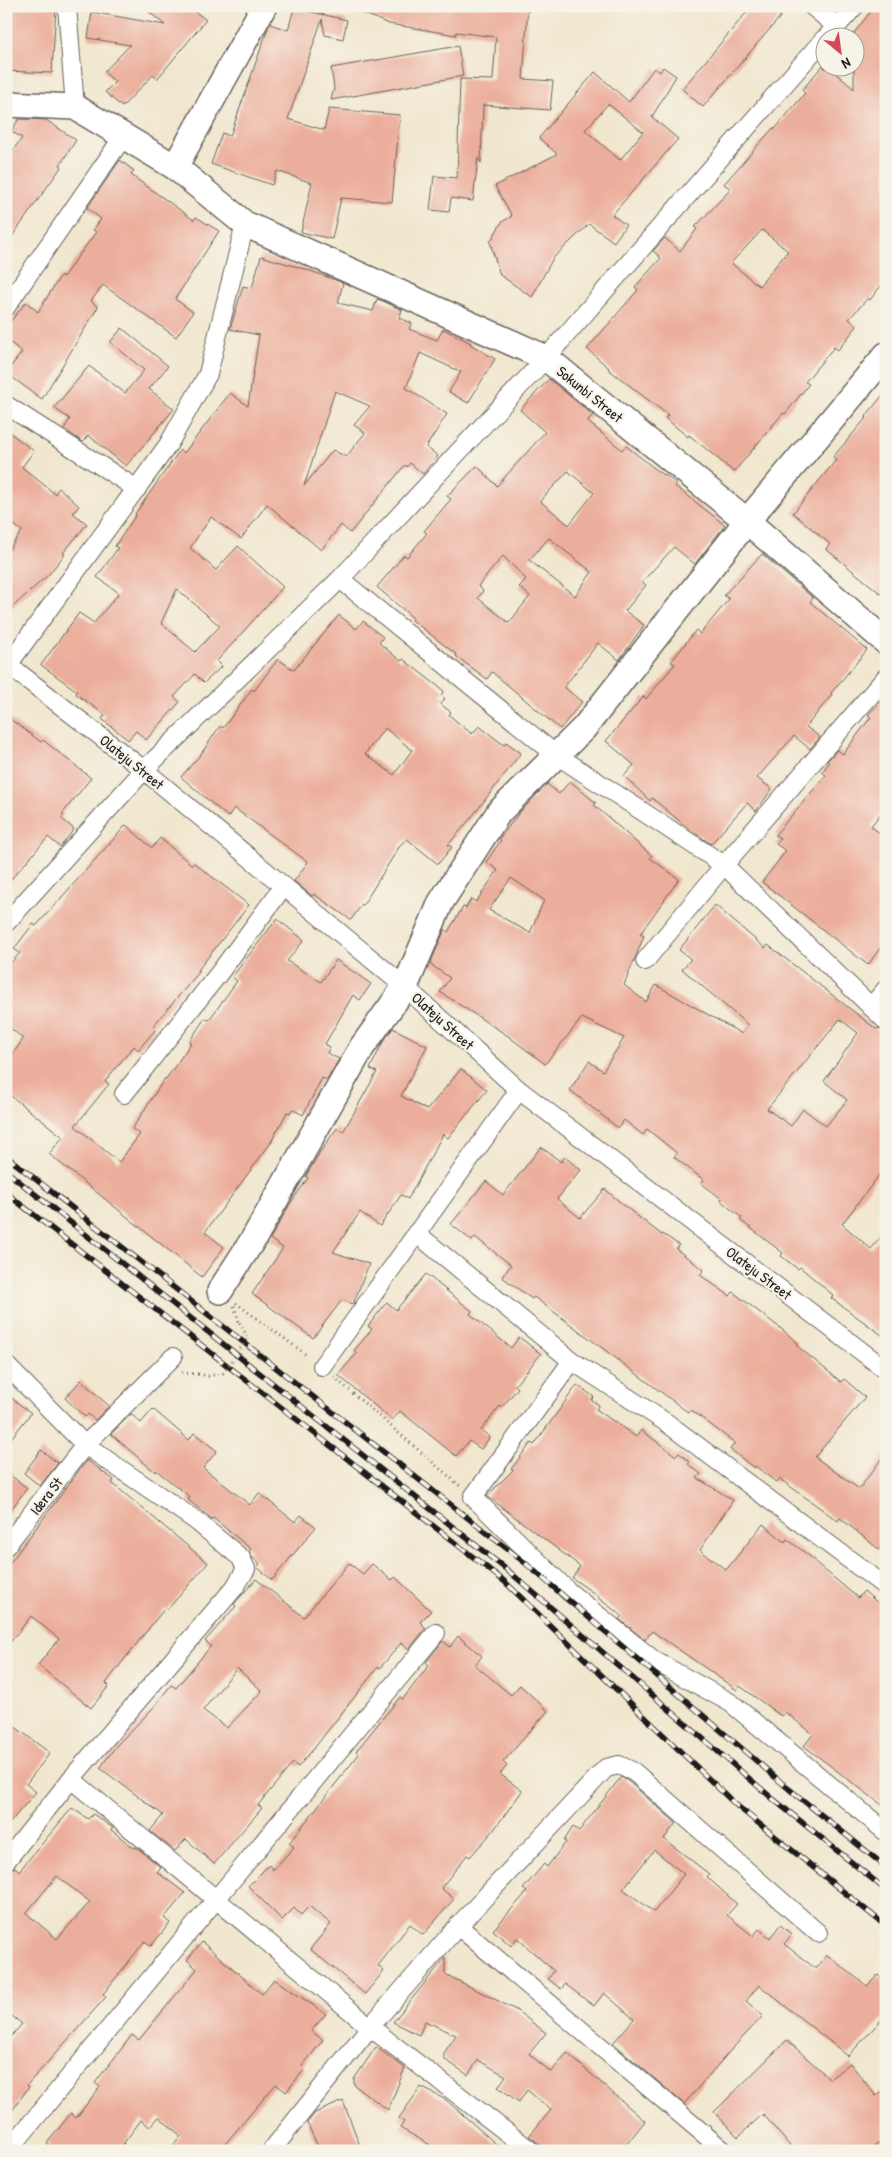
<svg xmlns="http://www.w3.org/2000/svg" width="892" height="2157" viewBox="0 0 892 2157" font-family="'Patrick Hand',sans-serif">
<rect width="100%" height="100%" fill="#f7f3e8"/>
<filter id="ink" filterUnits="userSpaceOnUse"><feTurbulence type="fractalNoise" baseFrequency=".02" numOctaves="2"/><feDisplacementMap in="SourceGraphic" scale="10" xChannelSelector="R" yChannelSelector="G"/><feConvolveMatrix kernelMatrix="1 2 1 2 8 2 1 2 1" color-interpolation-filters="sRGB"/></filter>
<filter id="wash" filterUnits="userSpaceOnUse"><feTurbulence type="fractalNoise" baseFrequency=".0096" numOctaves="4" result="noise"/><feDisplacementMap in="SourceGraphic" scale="20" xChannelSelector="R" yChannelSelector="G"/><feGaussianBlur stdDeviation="1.12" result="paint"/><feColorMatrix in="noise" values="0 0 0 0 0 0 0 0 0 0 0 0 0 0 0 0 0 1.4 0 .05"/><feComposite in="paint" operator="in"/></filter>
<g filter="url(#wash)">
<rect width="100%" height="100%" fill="#f1e7cf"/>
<g id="blocks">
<g fill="#ecae9c" fill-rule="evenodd">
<path d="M6 6H56L52 73 6 71Z"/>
<path d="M142 6H188L206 20 157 79 153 75 122 107 105 92 115 82 104 72 130 45 88 38 92 12 165 25Z"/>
<path d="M346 6H528L523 79 553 81 550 110 483 105 481 163 478 158 473 201 451 198 449 212 430 210 434 176 457 178 460 79 493 80 496 37 456 32V35L389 24Z"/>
<path d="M752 6H770L781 16 703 107 682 89Z"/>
<path d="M875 6H886V279L870 300 868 298 849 319 857 326 838 350 834 347 805 382 809 384 785 414 783 413 734 472 689 435 688 437 665 418 668 415 608 369 609 368 587 349 638 290 635 287 661 258 653 251 665 238 680 251 697 229 695 227 731 189 724 184 773 128 775 129 805 93 802 90 824 64V68H829L854 89V33ZM762 230 788 251 759 286 731 263Z"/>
<path d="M294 8 347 20 343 39 325 35 322 19 288 119 324 130 329 109 400 115 392 202 341 198 332 239 301 232 312 183 277 171 272 185 211 164 222 133 230 136 268 28 270 24 288 30Z"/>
<path d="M458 46 463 76 331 100 334 88 331 68Z"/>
<path d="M663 67 676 76 652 117 678 139 612 215 626 225 614 242 589 224 553 258 532 297 500 275 490 242 502 222 512 216 495 186 557 154 539 138 595 72 629 102 654 68 660 72ZM608 104 643 132 620 160 585 130Z"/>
<path d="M19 119 46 120 76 140 60 165 62 166 6 245V159L22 138 11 131Z"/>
<path d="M120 160 134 171 131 175 194 220 196 217 219 231 175 299 193 312 176 337 103 285 91 301 98 307 42 399 6 373 22 352 6 339V327L26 302 38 312 61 275 63 277 96 232 93 230 101 219 87 208Z"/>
<path d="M261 256 311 271 343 283 338 303 373 311 377 299 383 301 402 310 399 318 412 323 409 329 437 340 443 329 471 343 470 344 495 359 468 403 449 392 461 372 420 353 406 388 447 414 426 447 438 456 423 474 410 463 407 467 405 465 350 533 341 525 321 550 267 504 241 539 211 517 190 548 216 570 238 546 283 587 217 661 222 666 204 683 195 674 174 697 180 702 146 740 136 731 128 740 102 719 105 715 76 694 77 691 41 665 79 613 94 623 119 593 97 577 118 548 115 546 136 515 135 514 180 450 184 453 230 393 248 406 259 335 230 329 243 286 252 288ZM335 391 370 406 354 425 365 433 346 457 333 450 304 486ZM177 589 220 626 195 652 161 623Z"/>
<path d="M122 328 168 366 149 389 174 409 126 466 88 435 83 442 64 429 70 419 54 408 89 366 125 393 144 370 110 342Z"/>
<path d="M549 379 593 415 587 421 622 450 626 446 663 475 664 474 677 484 675 486 725 525 695 564 674 547 642 582 646 585 625 611 644 625 619 660 598 643 564 687 582 702 560 729 492 672 487 679 456 656 457 655 412 620 413 618 377 587 404 555 407 557 427 533 424 531 451 499 447 496 477 466 497 486 545 432 520 410ZM568 471 594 493 569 525 540 501ZM549 538 592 572 575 596 529 560ZM503 556 526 579 519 587 530 596 509 623 478 598 483 591 478 586Z"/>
<path d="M886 391V598L826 549 830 544 793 513 836 460 833 457 867 417 866 416Z"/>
<path d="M6 430 34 451 22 467 55 494 59 488 79 506 73 513 87 524 63 553 65 554 49 574 6 613V554L22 531 6 519Z"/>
<path d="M762 554 813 598 810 602 867 650 831 693 832 694 806 727 820 737 810 749 794 736 757 778 772 789 756 811 747 803 711 844 689 829 652 798 650 801 624 776 634 765 606 741 644 696 646 699 675 664 671 662 696 630 700 634 729 599 724 595Z"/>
<path d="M339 615 356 629 363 621 383 637 379 643 401 661 403 659 444 691 441 695 445 699 440 704 451 712 449 715 472 734 479 726 504 745 506 742 521 753 471 818 448 845 452 847 438 864 407 839 401 844 363 905 362 904 351 920 314 894 312 896 294 881 308 862 234 808 228 817 181 777 201 754 220 726 223 728 252 689 254 691 278 659 294 670ZM385 728 412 750 394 775 365 754Z"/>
<path d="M886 695V807L871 826 886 839V928L879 937 885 941 868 965 762 882 786 851 776 844 780 838 775 835 826 775 822 772 829 763 827 761 837 750 843 754 871 717 868 715Z"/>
<path d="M6 716 41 742 43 740 91 778 62 814 64 815 61 818 74 829 60 847 48 837 6 885Z"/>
<path d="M570 781 596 803 594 805 652 856 650 858 679 879 640 934 644 936 624 985 646 1002 656 985 742 1034 748 1025 682 969 691 959 679 950 715 905 765 948 768 945 876 1029 878 1028 886 1031V1166L842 1224 871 1249 886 1231V1338L831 1298 833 1295 800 1267 798 1269 781 1256 783 1253 740 1220 742 1218 721 1201 722 1199 701 1183 704 1180 674 1157 677 1153 647 1129 643 1135 624 1120 618 1128 570 1090 589 1061 603 1071 624 1038 582 1018 545 1064 508 1036 440 992 450 978 430 964 445 929 448 932 463 907 466 908 471 899 476 902 498 870 486 862 501 840 499 839 519 813 547 784 559 794ZM511 878 544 900 530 933 489 910ZM840 1019 858 1033 824 1081 847 1100 826 1126 803 1109 791 1126 767 1109Z"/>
<path d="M126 825 152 848 160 838 192 865 194 863 249 905 198 970 200 971 153 1026 156 1029 138 1050 134 1046 105 1081 109 1084 75 1126 119 1162 140 1134 132 1129 165 1078 166 1079 191 1043 189 1042 205 1018 209 1020 237 981 232 977 277 919 304 940 287 961 321 982 336 960 371 984 360 1000 353 995 325 1044 330 1047 327 1053 339 1059 327 1080 322 1078 303 1115 292 1109 290 1113 287 1112 270 1144 205 1232 224 1247 202 1277 49 1154 63 1137 6 1092V1064L23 1039 6 1024V968L20 953 14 949 33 924 36 926Z"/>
<path d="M393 1028 427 1046 401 1096 427 1110 461 1069 487 1090 448 1138 443 1134 408 1199 401 1195 380 1226 360 1212 333 1252 369 1264 353 1304 342 1300 313 1338 252 1294 283 1248 270 1239 290 1204 308 1178 306 1176 320 1152 337 1128 343 1132 377 1072 370 1069 383 1042Z"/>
<path d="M541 1147 561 1162 565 1157 581 1170 557 1199 580 1218 605 1189 622 1204 662 1235 663 1234 679 1245 676 1249 704 1270 700 1275 730 1296 733 1292 784 1331 798 1343 796 1345 841 1382 844 1379 865 1397 815 1457 859 1489 886 1453V1555L840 1518 838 1521 780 1479 777 1483 755 1466 754 1468 730 1449 735 1443 691 1410 689 1413 534 1297 532 1299 502 1277 511 1265 475 1237 472 1241 451 1224 486 1181 503 1195Z"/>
<path d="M426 1274 472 1311 470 1314 511 1348 519 1337 541 1354 515 1385 518 1388 502 1407 500 1406 481 1430 490 1437 481 1449 469 1441 456 1456 400 1411 392 1420 338 1375 357 1353 354 1351 372 1329 368 1326 387 1302 396 1310Z"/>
<path d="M81 1380 109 1406 95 1420 88 1414 85 1417 65 1398Z"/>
<path d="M577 1385 594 1397 591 1400 599 1405 596 1409 636 1437 641 1430 676 1456 679 1453 690 1462 688 1464 701 1474 697 1478 733 1500 700 1550 726 1570 763 1524 785 1542 787 1539 816 1561 815 1562 858 1598 864 1591 886 1610V1808L804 1746 813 1734 785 1712 781 1716 740 1686 737 1690 652 1631 645 1640 619 1619 622 1616 597 1597 598 1596 572 1578 580 1566 487 1496 513 1470 511 1469 531 1443 534 1445Z"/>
<path d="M6 1394 31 1413 6 1445Z"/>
<path d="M153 1409 189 1440 194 1433 217 1451 203 1468 250 1505 259 1493 295 1522 301 1515 316 1527 272 1580 257 1567 260 1564 252 1557 249 1551 251 1549 213 1518 212 1519 188 1500 190 1497 156 1470 155 1472 111 1434 131 1414 141 1423Z"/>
<path d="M41 1450 58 1463 40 1486 24 1473Z"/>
<path d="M87 1460 114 1480 112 1483 208 1563 167 1610 165 1608 134 1647 106 1683 109 1686 91 1708 38 1665 59 1639 31 1616 6 1648V1568Z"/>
<path d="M6 1472 27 1488 6 1516Z"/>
<path d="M349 1563 363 1574 372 1564 392 1580 395 1577 431 1611 420 1622 426 1628 409 1649 401 1643 380 1668 378 1667 315 1747 298 1767 293 1763 258 1805 262 1808 214 1864 186 1839 175 1851 150 1831 163 1815 100 1768 116 1746 154 1707 171 1685 176 1688 211 1646 205 1641 236 1606 234 1604 256 1579 304 1617ZM237 1668 262 1691 227 1728 203 1710Z"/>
<path d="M458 1636 482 1656 475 1665 511 1695 520 1685 548 1711 503 1762 507 1766 500 1774 522 1791 493 1831 470 1857 467 1855 441 1888 454 1899 423 1935 410 1924 378 1966 384 1971 365 1994 310 1949 331 1924 309 1906 301 1915 294 1908 282 1920 248 1886 269 1865 273 1870 294 1847 289 1843 359 1754 356 1751 400 1697 403 1699 429 1665 426 1662 443 1641 450 1647Z"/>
<path d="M6 1720 50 1753 26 1784 36 1792 6 1827Z"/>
<path d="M621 1777 628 1781 676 1823 664 1839 709 1874 707 1877 737 1904 727 1915 753 1936 759 1929 770 1938 780 1925 792 1934 784 1944 816 1969 827 1955 867 1986 878 1975 886 1983V2015L848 2056 759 1985 746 2001 763 2016 730 2051 684 2104 613 2043 634 2019 604 1993 594 2006 565 1984 561 1989 548 1979 554 1971 517 1938 511 1946 493 1930 527 1892 523 1889 544 1864 547 1867 566 1842 564 1841 573 1827 579 1831ZM654 1850 684 1874 654 1912 623 1889Z"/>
<path d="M72 1808 88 1819 93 1814 113 1828 111 1830 134 1848 136 1847 161 1867 157 1872 185 1893 164 1918 170 1923 151 1946 145 1941 103 1994 106 1997 27 2085 29 2087 6 2119V2042L22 2024 6 2011V1873L15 1867 19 1871ZM57 1876 90 1902 57 1939 26 1913Z"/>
<path d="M202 1942 262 1994 274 1979 326 2014 311 2031 323 2040 302 2066 305 2069 286 2092 276 2084 219 2151H169L181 2136 159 2117 150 2127 141 2120 118 2151H57L47 2143 71 2113 76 2118 100 2087 95 2083 132 2035 139 2040 197 1969 187 1960Z"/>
<path d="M445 1958V1974L516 2010 546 2033 529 2054 551 2072 567 2053 645 2121 621 2151H548L529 2136 551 2110 527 2090 519 2102 498 2087 506 2076 478 2060 468 2075 444 2059V2053L456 2035 425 2021 419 2035 393 2022Z"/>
<path d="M787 2040 830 2079 850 2063 876 2096 886 2089V2138L868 2151H794L763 2114 738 2137 714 2112Z"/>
<path d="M376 2047 405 2068 388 2110 354 2085V2079Z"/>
<path d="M421 2087 446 2100 504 2151H441L400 2128 404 2122 399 2118Z"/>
<path d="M343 2101 362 2151H320L307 2123 315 2113Z"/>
</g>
</g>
</g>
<g filter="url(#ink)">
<use href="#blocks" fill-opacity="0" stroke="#67635b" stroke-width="1"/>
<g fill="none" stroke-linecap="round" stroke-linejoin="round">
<g stroke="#67635b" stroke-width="20">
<g id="street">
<path d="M67 6 75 107"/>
<path d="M812 6 836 26"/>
<path d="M826 38 855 6"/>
<path d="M6 307 123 137"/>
<path d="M6 405 137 489"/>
<path d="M340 579 555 754 724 865 886 1021"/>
<path d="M6 663 144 770 405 987 519 1090 886 1370"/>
<path d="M8 665 168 445 208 374 245 224"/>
<path d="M6 923 144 770 340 579 546 358 824 39"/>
<path d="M645 961 724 865 886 677"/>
<path d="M871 1007 886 989"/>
<path d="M124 1094 220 972 283 887"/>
<path d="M416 1233 572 1361 667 1423 886 1587"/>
<path d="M572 1361 473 1497 569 1592 655 1661 731 1703 886 1832"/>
<path d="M6 1365 85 1445 195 1520 241 1558 246 1569 235 1587 71 1779 6 1861"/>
<path d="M322 1366 519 1090"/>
<path d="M6 1546 85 1445 173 1357"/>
<path d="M71 1779 370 2027 531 2151"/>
<path d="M458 1926 724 2151"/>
<path d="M8 2151 436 1633"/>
<path d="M271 2151 370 2027 458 1926 606 1768 619 1765 634 1772 818 1933"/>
</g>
</g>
<g stroke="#67635b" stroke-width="28">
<g id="secondary">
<path d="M6 104 75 107 175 167 245 224 546 358 747 521 886 642"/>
<path d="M175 167 264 6"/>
<path d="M220 1291 254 1238 362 1047 405 987 441 902 499 812 584 728 747 521 886 355"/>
</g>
</g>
<g stroke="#67635b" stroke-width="3" stroke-dasharray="1 4" stroke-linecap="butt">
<path d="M236 1303 308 1356"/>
<path d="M234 1306 239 1322"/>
<path d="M182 1373 198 1374"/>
<path d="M334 1377 460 1486"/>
</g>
<use href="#street" stroke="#fff" stroke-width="18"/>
<use href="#secondary" stroke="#fff" stroke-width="25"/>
<g stroke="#1c1c1c" stroke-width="5.5">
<g id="rail">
<path d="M6 1156 524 1562 789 1789 886 1867"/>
<path d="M6 1171 512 1574 773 1799 886 1890"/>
<path d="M6 1193 504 1581 736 1805 886 1926"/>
</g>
</g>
<use href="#rail" stroke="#f7f3e8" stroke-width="4" stroke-dasharray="11" stroke-linecap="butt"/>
<path stroke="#67635b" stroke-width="3" stroke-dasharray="1 4" stroke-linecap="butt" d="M198 1374 208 1376 223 1373 248 1338 239 1322"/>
</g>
</g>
<g text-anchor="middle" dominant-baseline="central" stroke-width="4.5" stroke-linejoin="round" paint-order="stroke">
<g font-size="15" fill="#1c1c1c" stroke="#f7f3e8">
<text transform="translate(590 394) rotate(39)">Sokunbi Street</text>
<text transform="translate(132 762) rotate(39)">Olateju Street</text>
<text transform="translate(443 1021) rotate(42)">Olateju Street</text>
<text transform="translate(759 1273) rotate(37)">Olateju Street</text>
<text transform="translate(46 1496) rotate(-52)">Idera St</text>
</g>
</g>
<rect width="892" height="2157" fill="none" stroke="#f7f3e8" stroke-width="25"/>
<g transform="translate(840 52) rotate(151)"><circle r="24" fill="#f7f3e8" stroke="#9f9d96"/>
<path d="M0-4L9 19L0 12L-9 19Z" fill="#d1495b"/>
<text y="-8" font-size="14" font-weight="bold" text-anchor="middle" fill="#1c1c1c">N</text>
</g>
</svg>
